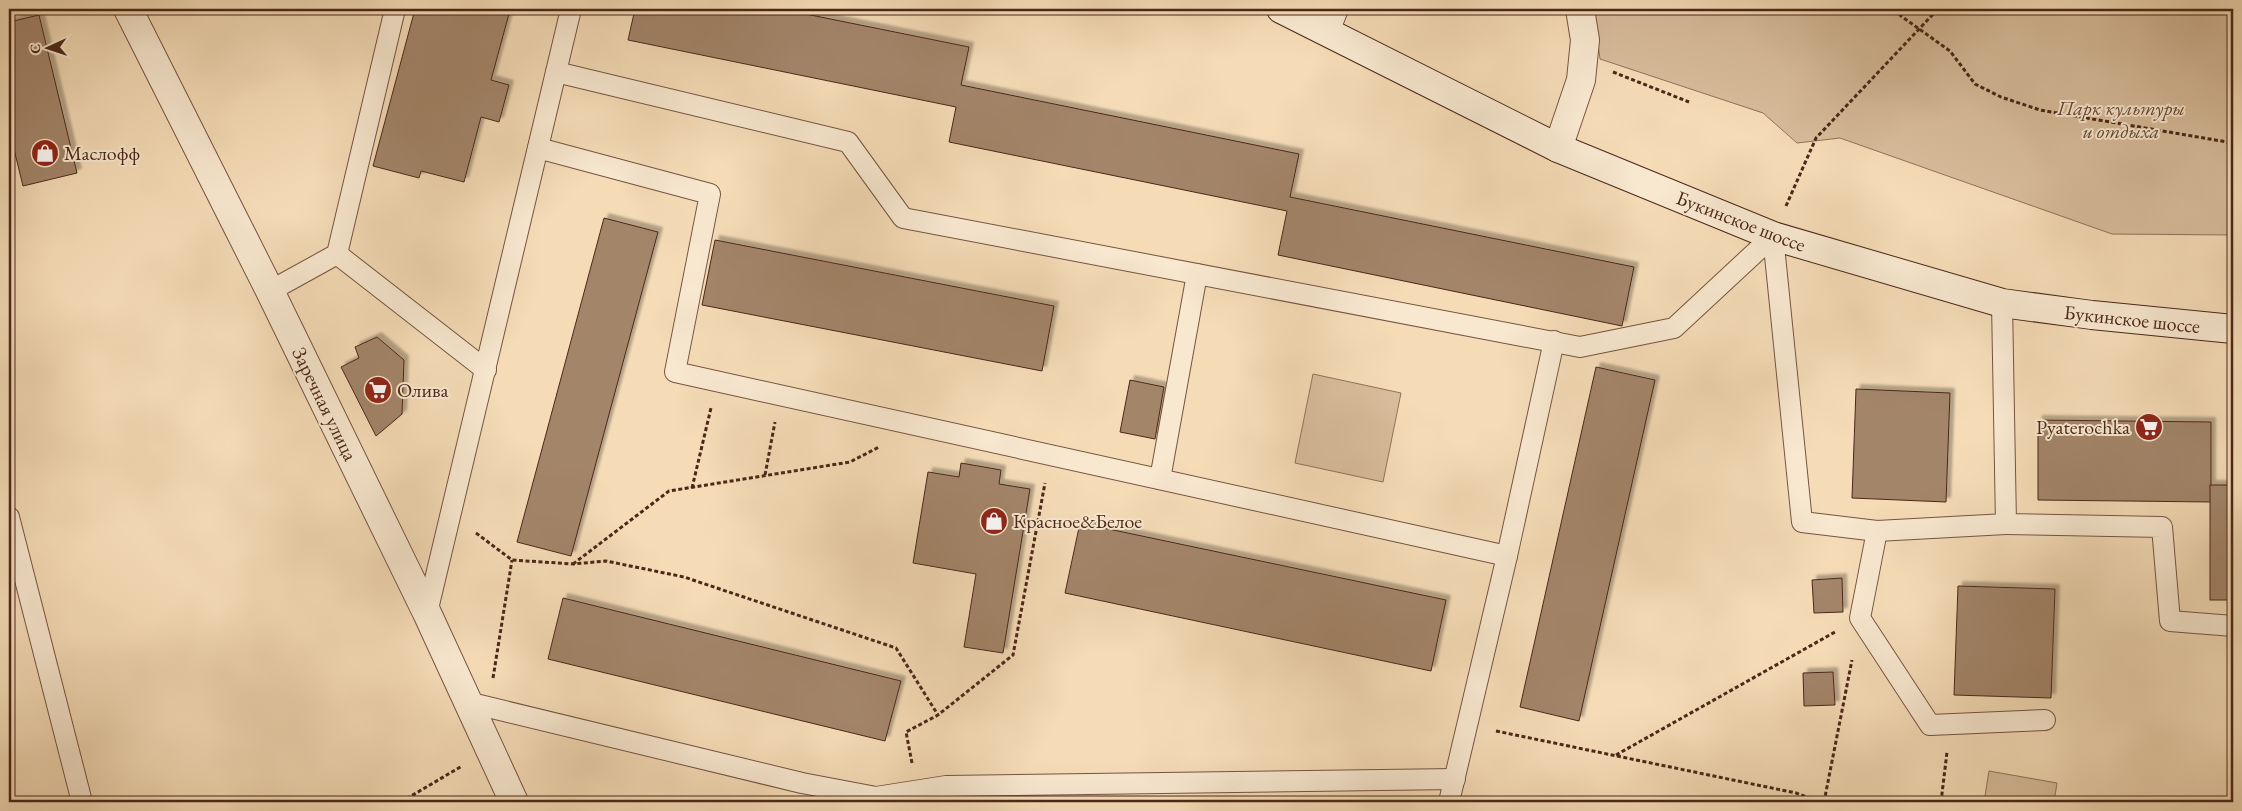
<svg xmlns="http://www.w3.org/2000/svg" width="2242" height="811" viewBox="0 0 2242 811" font-family="'EB Garamond',serif">
<defs>
<filter id="shadow"><feDropShadow dx="4.5" dy="-4.5" stdDeviation="1" flood-color="#0004"/></filter>
</defs>
<rect width="100%" height="100%" fill="#f5dcb7"/>
<filter id="stains"><feTurbulence type="fractalNoise" baseFrequency=".004" numOctaves="4"/><feColorMatrix values="0 0 0 0 .2 0 0 0 0 .09 0 0 0 0 .02 0 0 0 .5 -.17"/></filter>
<radialGradient id="worn" r=".72"><stop offset=".6" stop-color="#630" stop-opacity="0"/><stop offset="1" stop-color="#630" stop-opacity=".3"/></radialGradient>
<g fill="#d8bd9c" stroke="#92725a">
<path d="M1593 9H2233V235L2112 234 1840 138 1797 143 1763 113 1600 59Z"/>
<path d="M1313 374 1401 393 1383 482 1295 463Z"/>
<path d="M1989 771 2057 783 2054 802H1984Z"/>
</g>
<g fill="#a3856b" stroke="#4b2718" filter="url(#shadow)">
<path d="M415 9 510 10 491 80 509 85 499 122 481 117 464 182 421 171 419 178 373 166Z"/>
<path d="M635 9H781L969 47 961 85 1299 154 1290 197 1634 267 1622 326 1278 255 1287 211 949 142 956 107 628 40Z"/>
<path d="M39 15 77 173 23 186 9 129V22Z"/>
<path d="M604 218 658 232 571 556 517 542Z"/>
<path d="M715 240 1054 306 1042 371 702 305Z"/>
<path d="M377 337 404 360 402 414 376 436 341 367 359 358 355 347Z"/>
<path d="M1596 367 1655 380 1579 721 1520 707Z"/>
<path d="M1130 380 1164 387 1155 439 1120 432Z"/>
<path d="M1856 389 1950 393 1946 502 1852 498Z"/>
<path d="M2038 420 2211 422V502L2038 500Z"/>
<path d="M961 463 1001 470 999 484 1030 489 1003 653 964 647 976 574 913 563 928 472 959 477Z"/>
<rect x="2210" y="485" width="23" height="115"/>
<path d="M1080 523 1446 600 1431 671 1065 593Z"/>
<path d="M1842 578 1843 612 1814 613 1812 580Z"/>
<path d="M1958 586 2055 589 2051 698 1954 695Z"/>
<path d="M563 598 901 681 885 741 548 659Z"/>
<path d="M1833 672 1835 705 1804 706 1803 673Z"/>
</g>
<g fill="none" stroke-linecap="round" stroke-linejoin="round">
<g stroke="#765440" stroke-width="22">
<g id="lane">
<path d="M1329 32 1338 9"/>
<path d="M556 72 848 142 903 218 1580 347 1674 328 1773 236 1802 522 1877 531 2006 524"/>
<path d="M538 148 710 194 675 372 1507 556 1449 802"/>
<path d="M337 254 486 370"/>
<path d="M270 291 337 254 395 9"/>
<path d="M2002 303 2006 524 2162 527 2170 621 2233 626"/>
<path d="M1160 479 1197 274"/>
<path d="M9 517 82 802"/>
<path d="M1877 531 1860 618 1930 725 2045 720"/>
<path d="M1507 556 1554 341"/>
<path d="M427 613 571 9"/>
<path d="M467 702 802 783 876 797 946 786 1455 779"/>
</g>
</g>
<g stroke="#765440" stroke-width="30">
<g id="street">
<path d="M128 9 270 291 427 613 514 802"/>
<path d="M1558 148 1581 80 1585 40 1580 9"/>
</g>
</g>
<g stroke="#4b2718" stroke-width="30">
<path id="secondary" d="M1281 9 1558 148 1773 236 2002 303 2092 315 2233 329"/>
</g>
<g stroke="#4b2718" stroke-width="3" stroke-dasharray="4 2.5" stroke-linecap="butt">
<path d="M1895 9 1901 16 1950 51 1975 84 2001 97 2040 110 2233 143"/>
<path d="M1613 72 1689 102"/>
<path d="M1786 206 1816 138 1938 9"/>
<path d="M765 475 775 422"/>
<path d="M692 488 711 408"/>
<path d="M476 533 512 560 573 564 606 561 684 577 896 648 938 715"/>
<path d="M573 564 669 491 850 462 879 447"/>
<path d="M493 678 512 560"/>
<path d="M1496 731 1796 793 1820 802"/>
<path d="M1616 755 1835 632"/>
<path d="M912 763 906 732 938 715 1013 655 1045 483"/>
<path d="M401 802 462 766"/>
<path d="M1824 802 1852 660"/>
<path d="M1941 802 1947 752"/>
</g>
<use href="#lane" stroke="#f8e8d0" stroke-width="20"/>
<use href="#street" stroke="#f8e8d0" stroke-width="28"/>
<use href="#secondary" stroke="#f8e8d0" stroke-width="28"/>
</g>
<defs>
<g id="shop-disc" transform="scale(1.4375)"><circle r="9.5" fill="#8f2418" stroke="#f8e8d0"/><path d="M-5-2.5h2.3a2.7 3.5 0 0 1 5.4 0H5L5.5 6h-11ZM-1.5-2.5h3a1.5 2.3 0 0 0-3 0Z" fill="#fff"/></g>
<g id="supermarket-disc" transform="scale(1.4375)"><circle r="9.5" fill="#8f2418" stroke="#f8e8d0"/><path d="M-6-5.5h2.5l.6 2H6L4.5 2H-2.5L-4.4-4H-6ZM-1.5 3.2a1.3 1.3 0 1 0 .1 0ZM3 3.2a1.3 1.3 0 1 0 .1 0Z" fill="#fff"/></g>
</defs>
<g fill-rule="evenodd">
<use href="#shop-disc" x="45" y="153"/>
<use href="#supermarket-disc" x="378" y="390"/>
<use href="#supermarket-disc" x="2149" y="427"/>
<use href="#shop-disc" x="994" y="521"/>
</g>
<g text-anchor="middle" dominant-baseline="central" stroke-width="4" stroke-linejoin="round" paint-order="stroke">
<g font-size="20" font-style="italic" fill="#674532" stroke="#f8e8d0">
<text x="2121" y="108">Парк культуры<tspan x="2121" dy="23">и отдыха</tspan></text>
</g>
<g font-size="20" fill="#4b2718" stroke="#f8e8d0" text-anchor="start">
<text x="64" y="153">Маслофф</text>
<text x="397" y="390">Олива</text>
<text x="2130" y="427" text-anchor="end">Pyaterochka</text>
<text x="1013" y="521">Красное&amp;Белое</text>
</g>
<g font-size="20" fill="#4b2718" stroke="#f8e8d0">
<text transform="translate(1741 221) rotate(21)">Букинское шоссе</text>
<text transform="translate(2132 319) rotate(6)">Букинское шоссе</text>
<text transform="translate(325 404) rotate(64)">Заречная улица</text>
</g>
</g>
<rect width="2242" height="811" fill="none" stroke="#f5dcb7" stroke-width="30"/>
<rect x="10" y="10" width="2222" height="791" fill="none" stroke="#4b2718" stroke-width="2.5"/>
<rect x="15" y="15" width="2212" height="781" fill="none" stroke="#4b2718"/>
<g transform="translate(48 48) rotate(267)" stroke="#f8e8d0" stroke-width="4" paint-order="stroke">
<path d="M0-4L9 19L0 12L-9 19Z" fill="#4b2718"/>
<text y="-8" font-size="14" font-weight="bold" text-anchor="middle" fill="#4b2718">С</text>
</g>
<rect width="100%" height="100%" filter="url(#stains)"/>
<rect width="100%" height="100%" fill="url(#worn)"/>
</svg>
